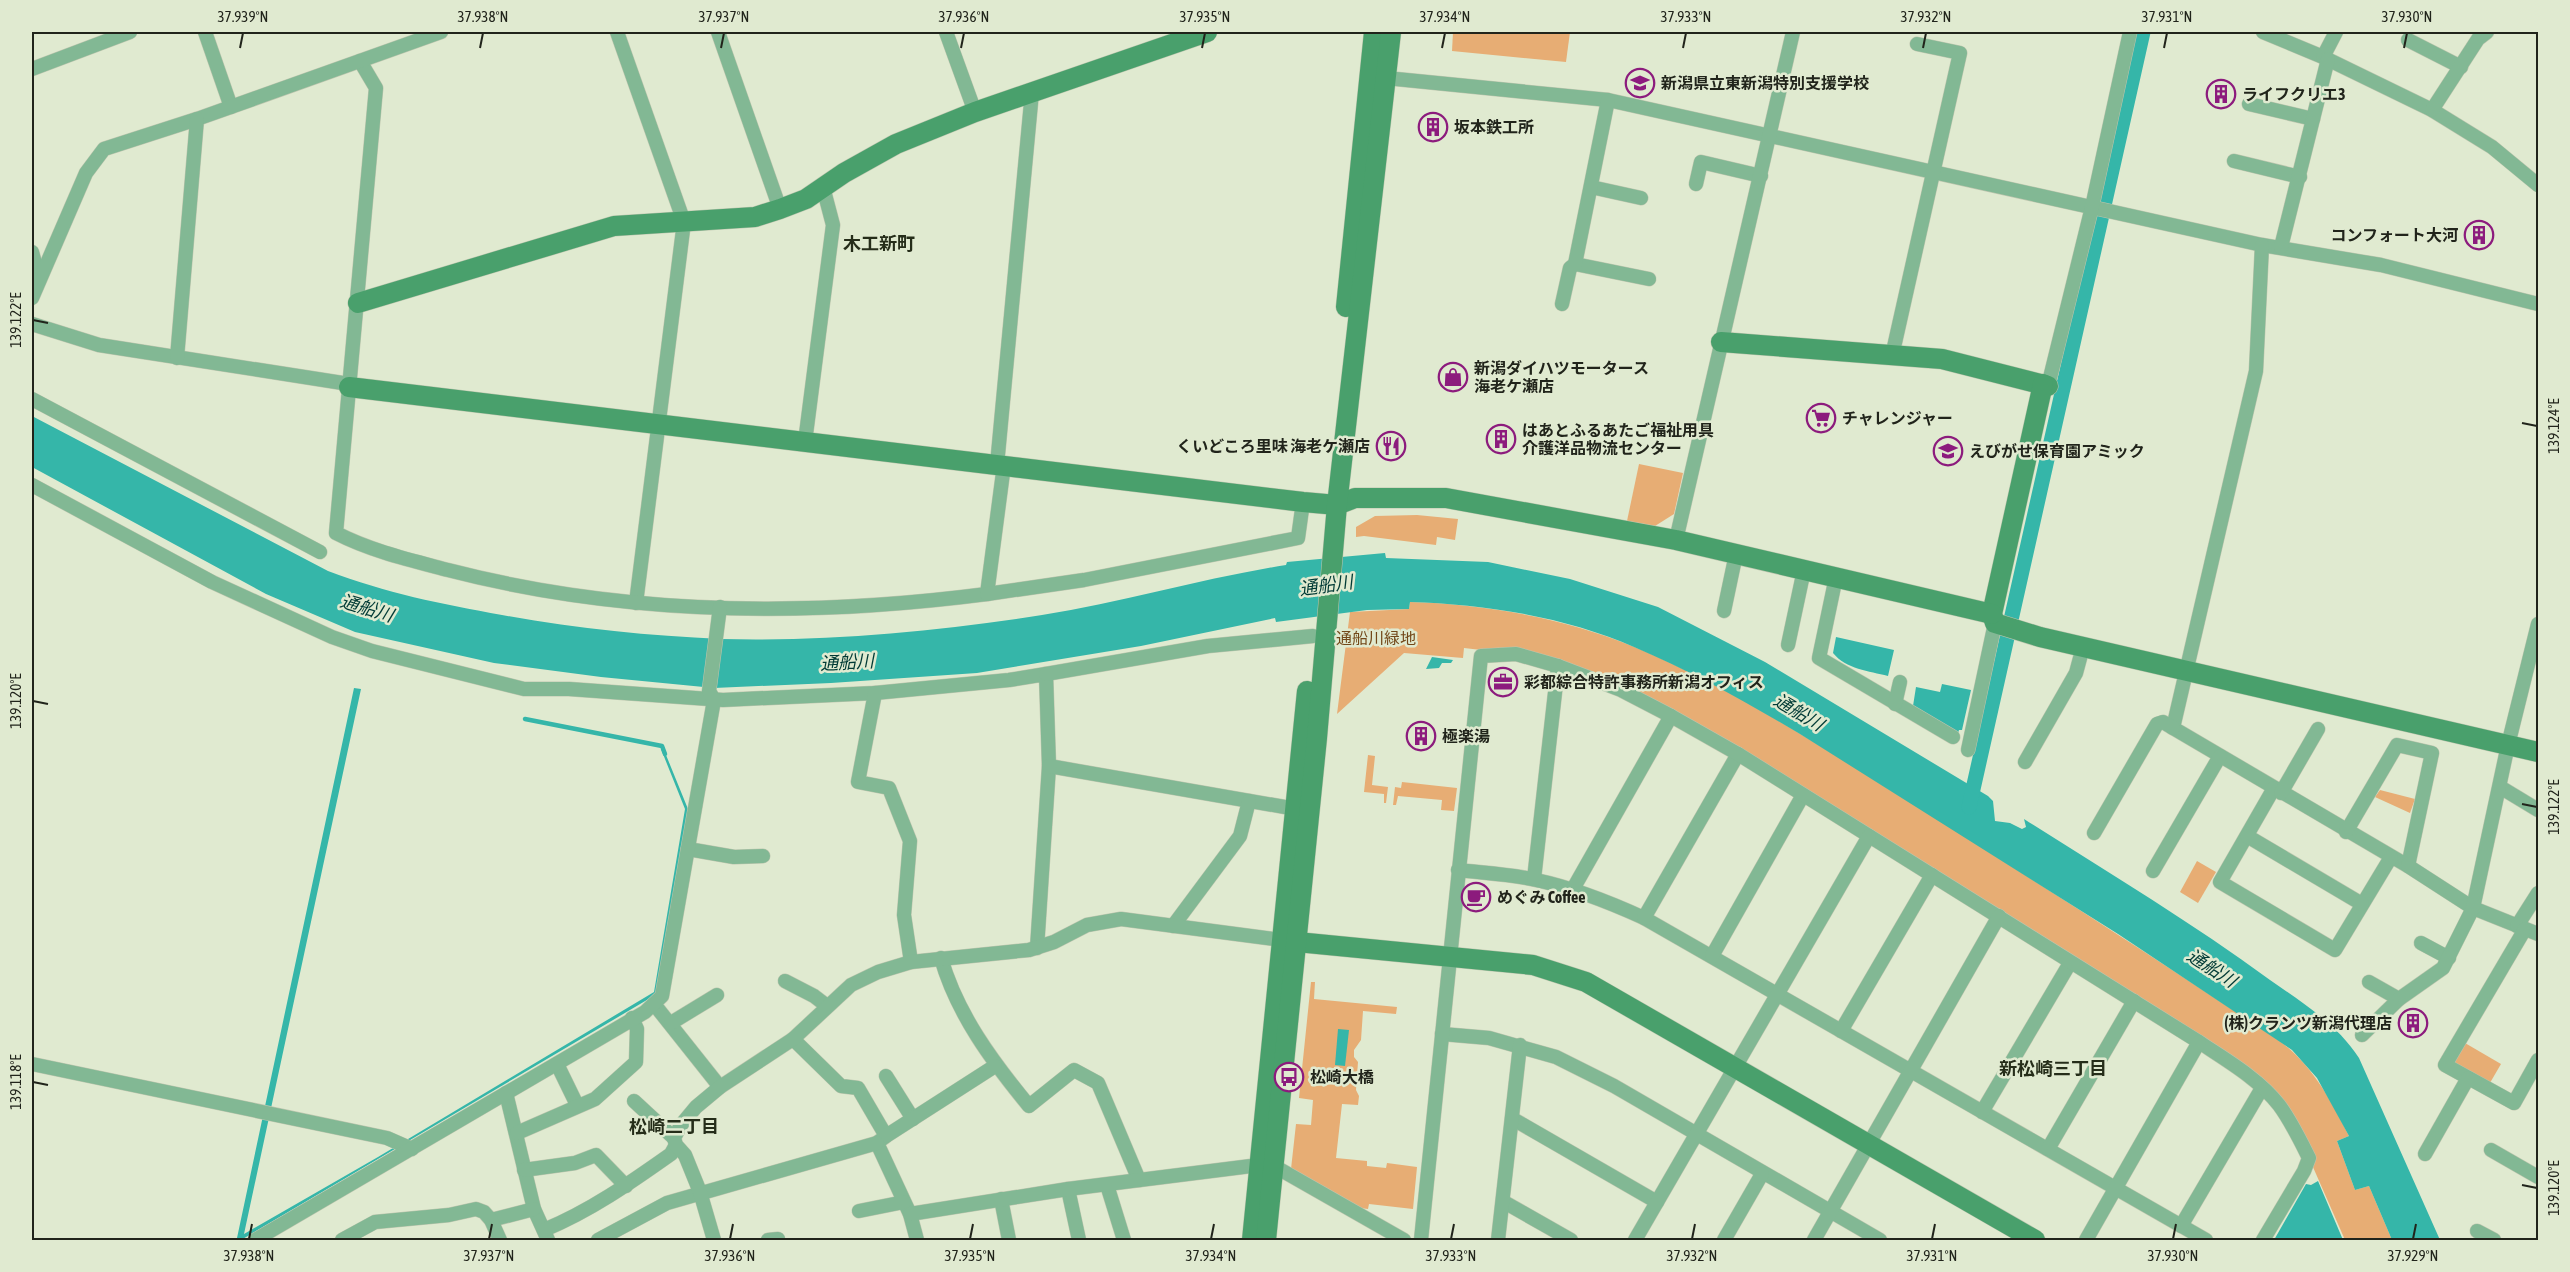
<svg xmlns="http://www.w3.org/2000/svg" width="2570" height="1272" viewBox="0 0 2570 1272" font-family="'Asap Condensed','Noto Sans JP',sans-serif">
<rect width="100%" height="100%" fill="#e0ead0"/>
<g fill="#e7ad74">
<path d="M1453 32H1570L1566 62 1452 51Z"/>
<path d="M1639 464 1683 473 1674 514 1655 526 1627 521Z"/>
<path d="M1417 515 1458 519 1455 540 1437 537 1436 545 1364 536 1356 537V527L1375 516Z"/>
<path d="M1410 602C1484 604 1564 618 1632 646 1737 689 1833 755 1929 814 2046 888 2163 963 2278 1040 2312 1064 2330 1099 2349 1136L2337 1141 2355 1190 2369 1186 2392 1240H2345L2309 1158 2262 1088 1671 716 1516 654 1464 648 1463 658 1404 653 1337 714 1350 612 1409 609Z"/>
<path d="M1368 755 1375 756 1372 785 1388 787 1386 803H1384V794L1364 792Z"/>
<path d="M1402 782 1457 788 1454 811 1441 810 1442 800 1398 796 1396 805H1393L1395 787 1401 788Z"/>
<path d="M2380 790 2415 799 2410 813 2375 797Z"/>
<path d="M2197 861 2216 872 2198 903 2180 892Z"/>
<path d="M1311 982H1315L1314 999 1397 1007 1396 1014 1363 1011 1361 1040 1354 1050V1057L1358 1062 1356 1090 1359 1096 1358 1105 1342 1104 1336 1158 1367 1161V1166L1386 1168 1387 1163 1417 1167 1413 1209 1369 1204 1368 1209 1360 1208 1291 1169 1296 1124 1311 1125 1313 1100 1299 1098Z"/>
<path d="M2465 1043 2501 1064 2487 1088 2451 1067Z"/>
</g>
<g fill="#35b6a9">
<path d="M32 416 328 571C386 593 441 604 502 615 574 628 648 636 721 639 824 642 940 631 1042 615 1124 602 1204 578 1286 565L1287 562 1385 553 1386 558 1488 562 1570 579 1658 607 1765 662 1988 796 1993 801 1995 821 2010 823 2022 829 2026 827 2024 819C2107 872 2191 922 2270 980 2303 1003 2337 1024 2359 1058L2440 1240H2392L2369 1186 2355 1190 2337 1141 2349 1136 2317 1078 2292 1050 2118 934 1800 734C1746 702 1691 671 1634 647 1566 617 1484 604 1410 602L1409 609 1367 610 1276 622 1275 618 1141 646 977 673 831 683 714 688 601 677 494 663 355 632 266 594 32 467Z"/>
<path d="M1836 637 1894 650 1888 676C1869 671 1846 669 1833 653Z"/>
<path d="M1432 657 1453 660 1451 663H1442L1439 668 1426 669Z"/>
<path d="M1942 684 1971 690 1962 730H1959L1958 733 1913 706 1916 687 1940 692Z"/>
<path d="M354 688 361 689 244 1234 378 1157 654 992 685 809 661 749 664 750 688 809 657 994 241 1240H232L237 1238Z"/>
<path d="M1338 1029 1349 1030 1345 1066 1335 1065Z"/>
<path d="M2318 1181 2343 1240H2274L2306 1184 2311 1185Z"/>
</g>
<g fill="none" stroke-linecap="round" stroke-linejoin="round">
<path stroke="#35b6a9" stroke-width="4.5" d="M525 719 662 746 665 754"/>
<path stroke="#35b6a9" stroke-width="15" d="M1969 807 2143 32"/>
<g stroke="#bec6af" stroke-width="15">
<g id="street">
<path d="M205 32 231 107"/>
<path d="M617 32 684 222 636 603"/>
<path d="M718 32 780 209"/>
<path d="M946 32 975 112"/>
<path d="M2263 32 2323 57 2432 110 2492 147 2538 185"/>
<path d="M2408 40 2461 67"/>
<path d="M2323 57 2336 32"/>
<path d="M360 61 376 88 336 533C371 551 410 560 448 570 622 615 809 617 987 594L1004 465"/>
<path d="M32 69 130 32"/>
<path d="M1386 78 1608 100 2262 245 2381 265 2538 304"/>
<path d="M2249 104 2313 119"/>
<path d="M2432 110 2478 39 2487 32"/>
<path d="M2234 161 2300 177"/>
<path d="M1696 184 1701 162 1761 176"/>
<path d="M1591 187 1641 198"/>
<path d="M2262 245 2256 371 2173 728 2408 866 2473 908 2538 934"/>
<path d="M2281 247 2328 59"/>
<path d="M32 252 39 278"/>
<path d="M1575 264 1649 279"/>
<path d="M32 298 86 173 104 149 197 119 441 32"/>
<path d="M1562 304 1570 268 1575 264 1608 100"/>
<path d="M32 324 99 345 349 384"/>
<path d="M1892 356 1960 53 1917 44"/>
<path d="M177 358 197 119"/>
<path d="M2048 386 2092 207 2130 32"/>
<path d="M32 399 320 552"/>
<path d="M805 442 833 225 823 187"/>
<path d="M997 465 1032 92"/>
<path d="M32 485 212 582 332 637 372 651 524 689H569L723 700 875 693 1009 680 1046 674 1049 766 1037 948"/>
<path d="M1676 540 1793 32"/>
<path d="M1836 577 1819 658 1953 737"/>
<path d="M987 594 1084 580 1298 538 1303 502"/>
<path d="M1724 611 1736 554"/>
<path d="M1788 645 1804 570"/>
<path d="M1046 674 1208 646 1313 636"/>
<path d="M875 693 858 782 889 788 910 841 904 915 911 962"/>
<path d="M1895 704 1900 682"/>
<path d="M1968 750 1995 623"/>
<path d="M2025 762 2076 673 2083 647"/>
<path d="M1049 766 1296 809"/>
<path d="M2500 787 2538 810"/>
<path d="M2274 788 2220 882 2335 950 2391 857"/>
<path d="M2281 793 2318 729"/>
<path d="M2346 832 2397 745 2432 753 2408 866"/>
<path d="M2094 833 2157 724 2163 722 2173 728"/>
<path d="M2247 836 2362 904"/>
<path d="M688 849 734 857 763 856"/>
<path d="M1458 870C1484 873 1510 874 1536 880 1574 888 1609 902 1644 918L2206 1240"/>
<path d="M2153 871 2220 756"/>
<path d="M1534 879 1558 666"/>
<path d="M1573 889 1671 716"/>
<path d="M1644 918 1738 754"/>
<path d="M1173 926 1240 836 1249 801"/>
<path d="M2517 926 2538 893"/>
<path d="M2525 929 2445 1065 2514 1103 2538 1060"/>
<path d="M2421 943 2449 958"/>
<path d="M1712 956 1803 795"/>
<path d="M941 958C957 1014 992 1061 1029 1106L1074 1070 1098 1083 1139 1180"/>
<path d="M785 981 814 996 827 1006"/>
<path d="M2369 982 2399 999"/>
<path d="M654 1004 720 1087"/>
<path d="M671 1023 717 995"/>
<path d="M1841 1031 1932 875"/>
<path d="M1442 1034 1489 1038 1556 1057 1614 1086 1880 1240"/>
<path d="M2362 1035 2399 999 2443 968 2473 908 2508 745 2538 624"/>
<path d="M793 1039 841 1086 858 1088 886 1136 877 1143 910 1214 917 1240"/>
<path d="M32 1064 387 1138 412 1149"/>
<path d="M557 1064 577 1105"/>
<path d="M886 1076 913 1119"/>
<path d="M506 1093 534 1209 548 1240"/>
<path d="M634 1101 674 1138"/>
<path d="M1982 1112 2070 963"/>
<path d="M1513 1119 1657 1202"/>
<path d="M517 1133 595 1099 636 1062 637 1029 632 1018"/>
<path d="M886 1136 995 1066"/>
<path d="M2048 1149 2134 1001"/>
<path d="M2491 1150 2538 1177"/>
<path d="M2425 1154 2468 1078"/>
<path d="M524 1170 575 1163 596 1155 626 1186"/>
<path d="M1107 1185 1124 1240"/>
<path d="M1068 1189 1079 1240"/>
<path d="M1001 1199 1009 1240"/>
<path d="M1504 1202 1571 1240"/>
<path d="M859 1211 904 1202"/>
<path d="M910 1214 1068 1189 1259 1165 1274 1166 1404 1240"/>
<path d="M491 1220 534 1209"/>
<path d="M2181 1226 2262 1088"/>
<path d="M544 1230C590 1211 630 1183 671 1154L676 1145"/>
<path d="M2477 1231 2494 1240"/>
<path d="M255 1240 645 1012 662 996 714 700 709 691 720 607"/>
<path d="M342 1240 375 1222 449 1215 476 1209 484 1212 491 1220 500 1240"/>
<path d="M598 1240 667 1203 877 1143"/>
<path d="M714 1240 700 1192 685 1155 676 1145 674 1138 681 1125 696 1107 720 1087 793 1039 851 985 878 972 911 962 1029 950 1054 942 1087 925 1121 919 1289 941"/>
<path d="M768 1240 778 1239"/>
<path d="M1421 1240 1481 656 1516 654 1558 666 1621 690 1671 716 1738 754 2199 1042C2226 1060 2259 1079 2279 1105 2291 1121 2300 1140 2309 1158L2304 1171 2263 1240"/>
<path d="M1498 1240 1520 1045"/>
<path d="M1635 1240 1869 836"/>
<path d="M1724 1240 1762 1174"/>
<path d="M1814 1240 1999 916"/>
<path d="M2086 1240 2199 1042"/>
</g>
</g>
<g stroke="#bec6af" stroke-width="21">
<g id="secondary">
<path d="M358 303 614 226 755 217 780 209 806 199 844 173 896 144 975 112 1207 32"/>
<path d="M1346 307 1374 32"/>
<path d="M1721 342 1942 359 2048 386"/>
<path d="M2043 384 1992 614 1995 623 2040 637 2538 752"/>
<path d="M349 387 1303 502 1337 505 1355 498H1446L1676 540 1992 614"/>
<path d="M1297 942 1533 965 1586 982 2035 1240"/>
<path d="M1252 1240 1307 691"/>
<path d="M1266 1240 1317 738 1337 505 1391 32"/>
</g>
</g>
<use href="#street" stroke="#82b894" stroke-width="14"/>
<use href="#secondary" stroke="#49a06c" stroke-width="20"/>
</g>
<path fill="none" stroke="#21241b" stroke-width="2" d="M240 48 243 33M480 48 483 33M721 48 724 33M961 48 964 33M1202 48 1205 33M1442 48 1445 33M1683 48 1686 33M1923 48 1926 33M2164 48 2167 33M2404 48 2407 33M33 320 48 323M2522 423 2537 426M33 701 48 704M2522 804 2537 807M33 1082 48 1085M2522 1185 2537 1188M249 1239 252 1224M489 1239 492 1224M730 1239 733 1224M970 1239 973 1224M1211 1239 1214 1224M1451 1239 1454 1224M1692 1239 1695 1224M1932 1239 1935 1224M2173 1239 2176 1224M2413 1239 2416 1224"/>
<defs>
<g id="school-ring" transform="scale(1.5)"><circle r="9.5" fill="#e0ead0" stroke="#8c1b7d" stroke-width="1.5"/><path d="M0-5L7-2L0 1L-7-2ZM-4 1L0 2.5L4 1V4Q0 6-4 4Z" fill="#8c1b7d"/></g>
<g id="building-ring" transform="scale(1.5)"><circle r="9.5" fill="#e0ead0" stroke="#8c1b7d" stroke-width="1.5"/><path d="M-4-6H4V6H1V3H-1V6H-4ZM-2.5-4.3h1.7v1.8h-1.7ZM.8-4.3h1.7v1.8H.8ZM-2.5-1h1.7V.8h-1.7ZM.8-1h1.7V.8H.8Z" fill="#8c1b7d"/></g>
<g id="shop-ring" transform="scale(1.5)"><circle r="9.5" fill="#e0ead0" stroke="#8c1b7d" stroke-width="1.5"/><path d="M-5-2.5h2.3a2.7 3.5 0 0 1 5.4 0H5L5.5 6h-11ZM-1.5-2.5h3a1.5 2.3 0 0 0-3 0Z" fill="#8c1b7d"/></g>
<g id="supermarket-ring" transform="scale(1.5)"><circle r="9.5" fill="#e0ead0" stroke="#8c1b7d" stroke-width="1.5"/><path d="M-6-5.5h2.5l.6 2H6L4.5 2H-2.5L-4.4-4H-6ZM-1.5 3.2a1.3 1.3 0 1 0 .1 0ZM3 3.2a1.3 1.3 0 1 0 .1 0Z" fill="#8c1b7d"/></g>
<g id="restaurant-ring" transform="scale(1.5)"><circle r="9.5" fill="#e0ead0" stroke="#8c1b7d" stroke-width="1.5"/><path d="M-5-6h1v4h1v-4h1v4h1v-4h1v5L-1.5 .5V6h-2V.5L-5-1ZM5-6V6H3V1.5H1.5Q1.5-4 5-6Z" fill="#8c1b7d"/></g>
<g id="office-ring" transform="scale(1.5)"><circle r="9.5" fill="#e0ead0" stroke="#8c1b7d" stroke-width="1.5"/><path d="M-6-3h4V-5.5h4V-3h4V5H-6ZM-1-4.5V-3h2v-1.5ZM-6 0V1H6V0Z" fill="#8c1b7d"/></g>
<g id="cafe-ring" transform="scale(1.5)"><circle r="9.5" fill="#e0ead0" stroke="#8c1b7d" stroke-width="1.5"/><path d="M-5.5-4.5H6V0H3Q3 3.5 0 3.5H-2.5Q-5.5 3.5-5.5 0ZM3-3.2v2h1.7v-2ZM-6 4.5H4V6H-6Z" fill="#8c1b7d"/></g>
<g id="bus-ring" transform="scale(1.5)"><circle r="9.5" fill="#e0ead0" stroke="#8c1b7d" stroke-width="1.5"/><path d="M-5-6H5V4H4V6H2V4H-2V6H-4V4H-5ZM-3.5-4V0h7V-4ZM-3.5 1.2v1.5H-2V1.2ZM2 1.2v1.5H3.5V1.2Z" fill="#8c1b7d"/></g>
</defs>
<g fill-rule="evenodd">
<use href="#school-ring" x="1640" y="83"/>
<use href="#building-ring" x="2221" y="94"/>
<use href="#building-ring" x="1433" y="127"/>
<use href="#building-ring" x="2479" y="235"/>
<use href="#shop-ring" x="1453" y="377"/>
<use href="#supermarket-ring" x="1821" y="418"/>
<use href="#building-ring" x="1501" y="439"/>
<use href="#restaurant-ring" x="1391" y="446"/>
<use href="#school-ring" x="1948" y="451"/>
<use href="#office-ring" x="1503" y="682"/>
<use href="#building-ring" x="1421" y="736"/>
<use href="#cafe-ring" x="1476" y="897"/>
<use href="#building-ring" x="2413" y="1023"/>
<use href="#bus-ring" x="1289" y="1077"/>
</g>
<g text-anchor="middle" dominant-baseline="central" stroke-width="5" stroke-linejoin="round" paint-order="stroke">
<g font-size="16" font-weight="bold" fill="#21241b" stroke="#e0ead0" text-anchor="start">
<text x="1661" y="83">新潟県立東新潟特別支援学校</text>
<text x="2242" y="94">ライフクリエ3</text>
<text x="1454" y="127">坂本鉄工所</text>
<text x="2458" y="235" text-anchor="end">コンフォート大河</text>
<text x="1474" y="368">新潟ダイハツモータース<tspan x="1474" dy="18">海老ケ瀬店</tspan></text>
<text x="1842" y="418">チャレンジャー</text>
<text x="1522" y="430">はあとふるあたご福祉用具<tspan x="1522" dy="18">介護洋品物流センター</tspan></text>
<text x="1370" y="446" text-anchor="end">くいどころ里味 海老ケ瀬店</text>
<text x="1969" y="451">えびがせ保育園アミック</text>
<text x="1524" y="682">彩都綜合特許事務所新潟オフィス</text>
<text x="1442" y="736">極楽湯</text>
<text x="1497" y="897">めぐみ Coffee</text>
<text x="2392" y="1023" text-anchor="end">(株)クランツ新潟代理店</text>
<text x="1310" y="1077">松崎大橋</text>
</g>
<g font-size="16" fill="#734819" stroke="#e0ead0">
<text x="1376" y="638">通船川緑地</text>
</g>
<g font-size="18" font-weight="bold" fill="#252d19" stroke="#e0ead0">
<text x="879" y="243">木工新町</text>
<text x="2053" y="1068">新松崎三丁目</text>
<text x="674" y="1126">松崎二丁目</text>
</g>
<g font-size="18" font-style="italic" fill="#003a35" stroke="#e0ead0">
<text transform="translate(1326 585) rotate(-8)">通船川</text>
<text transform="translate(367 608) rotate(17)">通船川</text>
<text transform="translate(847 662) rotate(-3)">通船川</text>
<text transform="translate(1799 712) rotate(31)">通船川</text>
<text transform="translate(2212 968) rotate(33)">通船川</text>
</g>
</g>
<rect width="2570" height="1272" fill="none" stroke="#e0ead0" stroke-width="66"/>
<rect x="33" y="33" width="2504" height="1206" fill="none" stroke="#21241b" stroke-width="2"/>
<g font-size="15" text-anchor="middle" fill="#21241b">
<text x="243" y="22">37.939°N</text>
<text x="483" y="22">37.938°N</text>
<text x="724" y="22">37.937°N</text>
<text x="964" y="22">37.936°N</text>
<text x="1205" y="22">37.935°N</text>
<text x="1445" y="22">37.934°N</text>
<text x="1686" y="22">37.933°N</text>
<text x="1926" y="22">37.932°N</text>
<text x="2167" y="22">37.931°N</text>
<text x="2407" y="22">37.930°N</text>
<text transform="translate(16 320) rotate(-90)" y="5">139.122°E</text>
<text transform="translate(2554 426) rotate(-90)" y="5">139.124°E</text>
<text transform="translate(16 701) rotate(-90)" y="5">139.120°E</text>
<text transform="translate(2554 807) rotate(-90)" y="5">139.122°E</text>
<text transform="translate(16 1082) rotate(-90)" y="5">139.118°E</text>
<text transform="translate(2554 1188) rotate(-90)" y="5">139.120°E</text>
<text x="249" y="1261">37.938°N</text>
<text x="489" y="1261">37.937°N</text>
<text x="730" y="1261">37.936°N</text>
<text x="970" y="1261">37.935°N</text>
<text x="1211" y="1261">37.934°N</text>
<text x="1451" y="1261">37.933°N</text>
<text x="1692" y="1261">37.932°N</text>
<text x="1932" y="1261">37.931°N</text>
<text x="2173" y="1261">37.930°N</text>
<text x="2413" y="1261">37.929°N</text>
</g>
</svg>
